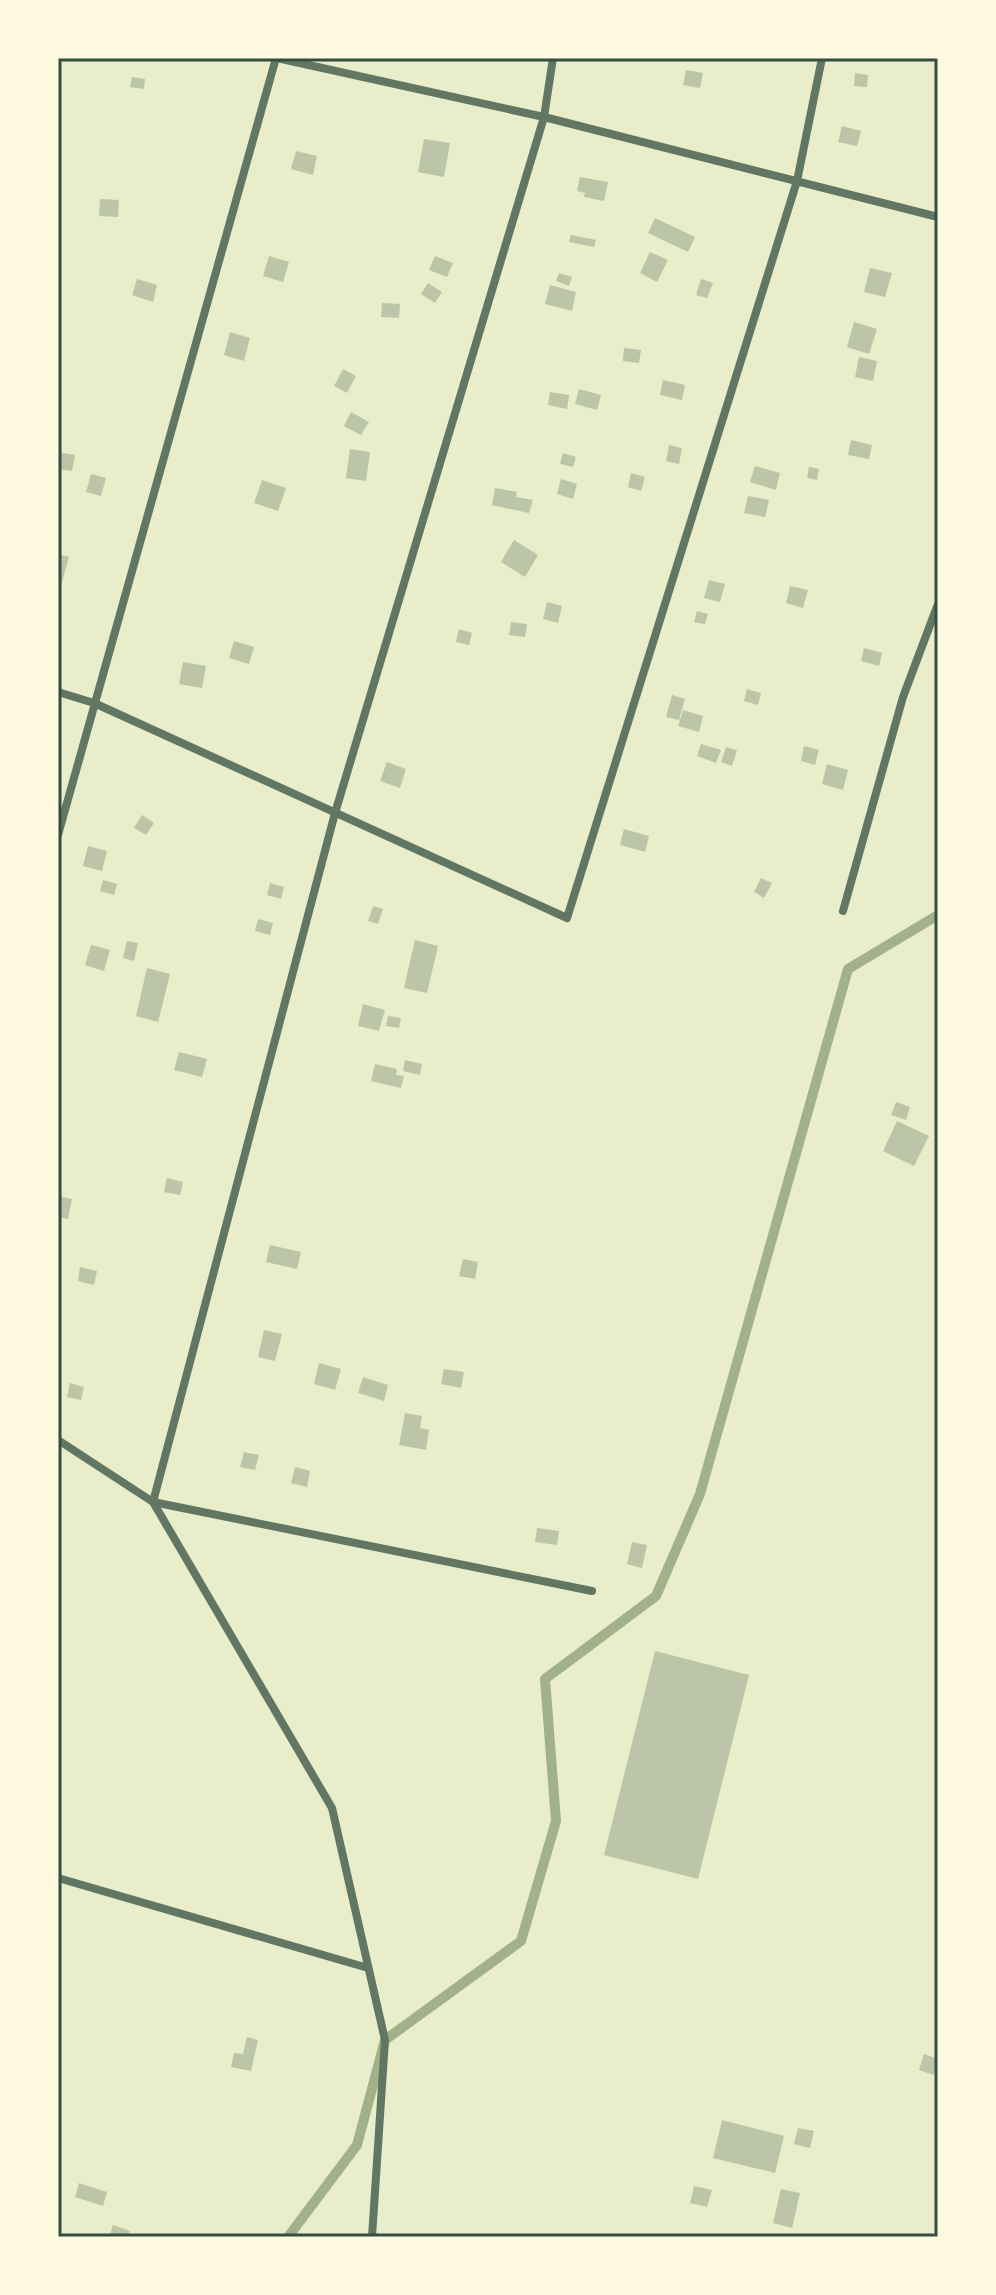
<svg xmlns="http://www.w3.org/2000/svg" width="996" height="2295" viewBox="0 0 996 2295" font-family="'Roboto Condensed',sans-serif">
<rect width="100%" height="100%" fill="#e9edc9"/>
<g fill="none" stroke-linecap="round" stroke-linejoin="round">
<path stroke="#a3b18a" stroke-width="10" d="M288 2237 357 2145 385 2040 521 1941 556 1821 545 1679 656 1596 700 1494 848 969 938 915"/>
</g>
<g fill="#bcc5a7">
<path d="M686 70 703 73 700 88 683 85Z"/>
<path d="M855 73 868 75 867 87 854 86Z"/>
<path d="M132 77 145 79 144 89 130 87Z"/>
<path d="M842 126 861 131 857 146 838 142Z"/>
<path d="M424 139 450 143 444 177 418 172Z"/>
<path d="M296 151 317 156 313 175 291 169Z"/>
<path d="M580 177 608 182 604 201 584 197 585 193 577 191Z"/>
<path d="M100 199 119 200 118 217 99 216Z"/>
<path d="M655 218 695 237 688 252 648 233Z"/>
<path d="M571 235 596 240 594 247 569 242Z"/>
<path d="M650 252 668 260 657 282 640 273Z"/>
<path d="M269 256 289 262 283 282 263 276Z"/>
<path d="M435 256 453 263 447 277 429 270Z"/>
<path d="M870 268 892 273 885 297 864 292Z"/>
<path d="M559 273 572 277 569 286 556 281Z"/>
<path d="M137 279 157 285 153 302 132 295Z"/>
<path d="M701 279 713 283 707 298 696 295Z"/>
<path d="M428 283 442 292 435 303 421 294Z"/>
<path d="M550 285 576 292 572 311 545 304Z"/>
<path d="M382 303 400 304 399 318 381 317Z"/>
<path d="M854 322 877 329 869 354 847 347Z"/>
<path d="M230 332 250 338 244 361 224 355Z"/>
<path d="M624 348 641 350 639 363 623 361Z"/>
<path d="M859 357 877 361 873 381 855 377Z"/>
<path d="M343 369 356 376 347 393 334 386Z"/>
<path d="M663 380 685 385 682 400 660 395Z"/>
<path d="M579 389 601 395 597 410 575 404Z"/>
<path d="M550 392 569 395 567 409 548 405Z"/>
<path d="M351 412 369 422 361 435 344 426Z"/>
<path d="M851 440 872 445 869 459 848 455Z"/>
<path d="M669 445 682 448 679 464 666 461Z"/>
<path d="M350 449 370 452 366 481 346 478Z"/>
<path d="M58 452 75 455 72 471 58 469Z"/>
<path d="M563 453 576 457 573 467 560 464Z"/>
<path d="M755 466 780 473 776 490 750 482Z"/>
<path d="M809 467 819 469 817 480 807 478Z"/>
<path d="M631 473 645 477 641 491 628 487Z"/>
<path d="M91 474 106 478 101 496 86 492Z"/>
<path d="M561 479 577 484 573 499 557 494Z"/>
<path d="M262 480 286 488 278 511 254 503Z"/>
<path d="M495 488 517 492 516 497 533 500 529 513 492 505Z"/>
<path d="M748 496 769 500 765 517 744 513Z"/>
<path d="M514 540 538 555 525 577 501 562Z"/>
<path d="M58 554 69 557 59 593H58Z"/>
<path d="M709 580 725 584 720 602 704 598Z"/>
<path d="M790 586 808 590 803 608 786 603Z"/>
<path d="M547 602 562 606 558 623 543 619Z"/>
<path d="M697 611 708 614 705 624 694 622Z"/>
<path d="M511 622 527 624 525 637 509 635Z"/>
<path d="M459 629 472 633 469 645 456 642Z"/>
<path d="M234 641 254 647 249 664 229 658Z"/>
<path d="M864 648 882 653 879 666 861 661Z"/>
<path d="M183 662 206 666 202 688 179 684Z"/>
<path d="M747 689 761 693 758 705 744 701Z"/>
<path d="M672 695 685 699 679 720 666 717Z"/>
<path d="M683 710 703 716 699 732 678 726Z"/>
<path d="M701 744 721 750 716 763 697 756Z"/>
<path d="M804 746 819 750 815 765 801 761Z"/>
<path d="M726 747 737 750 732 766 721 762Z"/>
<path d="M387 762 406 769 400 788 380 781Z"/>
<path d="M827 764 848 770 843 790 822 784Z"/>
<path d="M142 815 154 823 146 835 134 828Z"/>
<path d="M624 829 649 836 645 852 620 845Z"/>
<path d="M88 846 107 851 102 871 83 866Z"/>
<path d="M761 878 772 883 764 898 754 892Z"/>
<path d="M103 880 117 884 114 895 100 891Z"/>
<path d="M270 883 284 887 281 899 267 895Z"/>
<path d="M373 906 383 909 378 924 368 921Z"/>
<path d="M258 919 273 923 270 935 255 931Z"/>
<path d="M415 940 438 946 427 993 404 988Z"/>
<path d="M127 941 138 943 134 961 123 958Z"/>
<path d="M91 945 110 950 104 971 85 965Z"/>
<path d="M147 968 170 974 158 1022 136 1016Z"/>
<path d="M363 1004 385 1010 379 1031 358 1026Z"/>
<path d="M388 1016 401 1018 399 1028 386 1026Z"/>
<path d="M179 1052 207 1059 202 1077 174 1070Z"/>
<path d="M405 1060 422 1064 420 1075 403 1071Z"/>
<path d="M375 1064 397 1069 396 1075 404 1076 401 1088 371 1081Z"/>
<path d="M896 1102 910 1107 906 1120 891 1115Z"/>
<path d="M897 1121 929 1136 914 1166 883 1151Z"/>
<path d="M167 1178 183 1182 180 1195 164 1192Z"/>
<path d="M58 1196 72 1199 68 1219 58 1217Z"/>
<path d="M270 1245 301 1252 297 1269 266 1262Z"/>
<path d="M463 1259 478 1262 475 1279 459 1276Z"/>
<path d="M80 1267 97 1271 94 1285 78 1281Z"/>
<path d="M264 1330 282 1334 275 1361 258 1357Z"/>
<path d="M319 1363 341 1369 335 1390 314 1384Z"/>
<path d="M444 1369 464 1372 461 1388 441 1384Z"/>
<path d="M363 1377 388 1385 384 1401 358 1393Z"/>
<path d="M70 1383 84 1387 81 1400 67 1397Z"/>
<path d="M405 1413 422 1416 420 1428 429 1430 426 1450 399 1445Z"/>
<path d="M244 1452 259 1455 255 1470 240 1467Z"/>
<path d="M295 1467 310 1471 307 1487 291 1483Z"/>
<path d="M537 1528 559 1531 557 1545 535 1542Z"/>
<path d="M632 1542 647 1545 642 1568 627 1564Z"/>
<path d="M655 1651 749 1675 698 1879 604 1855Z"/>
<path d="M247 2037 258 2040 251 2071 231 2067 234 2053 243 2054Z"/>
<path d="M924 2054 938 2059 934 2075 919 2070Z"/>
<path d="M722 2120 784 2136 775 2173 713 2158Z"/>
<path d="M798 2128 814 2131 810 2148 794 2144Z"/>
<path d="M79 2183 107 2192 103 2206 75 2197Z"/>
<path d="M694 2186 712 2190 707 2207 690 2203Z"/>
<path d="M781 2189 800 2193 792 2228 773 2223Z"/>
<path d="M113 2225 130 2231 127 2237H109Z"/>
</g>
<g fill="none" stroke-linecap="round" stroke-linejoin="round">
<g stroke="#617663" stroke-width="8">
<path d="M277 58 544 117 938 217"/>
<path d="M58 692 94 703 567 918 797 181 822 58"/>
<path d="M58 835 276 58"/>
<path d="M843 911 903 697 938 604"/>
<path d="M58 1440 153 1502 592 1591"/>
<path d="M58 1878 368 1968"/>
<path d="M372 2237 385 2040 332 1808 153 1502 335 813 544 117 553 58"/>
</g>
</g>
<rect width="996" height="2295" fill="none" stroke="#fefae0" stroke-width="120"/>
<rect x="60" y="60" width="876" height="2175" fill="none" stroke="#344e41" stroke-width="3"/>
</svg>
